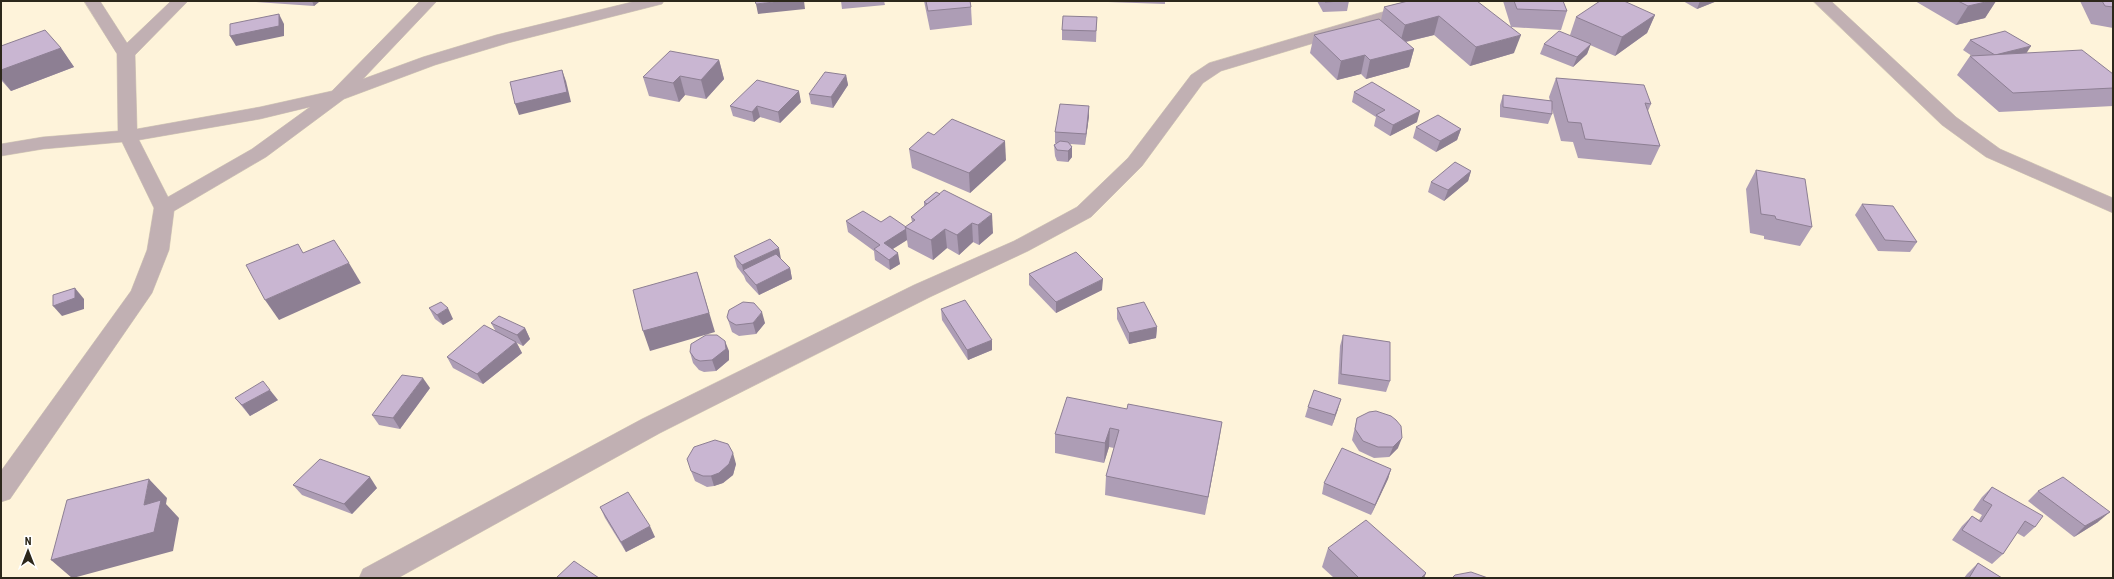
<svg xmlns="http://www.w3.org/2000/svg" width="2114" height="579" viewBox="0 0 2114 579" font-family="'Roboto Condensed',sans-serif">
<rect width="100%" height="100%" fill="#fef3da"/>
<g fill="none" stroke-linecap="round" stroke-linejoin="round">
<g stroke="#d8ceb8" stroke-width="1">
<g id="minor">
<path d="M84 1H100L127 43 171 1H188L135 55 137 129 260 107 332 91 420 1H437L363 79 423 57 496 35 636 1H664L662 4 508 43 435 65 344 99 266 157 174 211 169 250 152 293 10 499 1 502V471L131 291 147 250 154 208 122 142 43 149 1 156V144L43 137 118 131 117 54ZM310 107 252 149 168 197 139 140 260 119Z"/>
<path d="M1420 1H1446L1444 4 1221 71 1203 83 1142 166 1091 217 1028 251 930 297 660 433 398 578H359L363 569 642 419 914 285 1014 241 1077 207 1128 158 1191 75 1209 63Z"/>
<path d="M1813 1H1831L1956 117 2000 149 2113 198V213L1986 157 1942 125Z"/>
</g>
</g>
<use href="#minor" fill="#c1b0b3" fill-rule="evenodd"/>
</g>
<g fill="#ad9db5">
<path d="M255 1H320L314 6 256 2Z"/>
<path d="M841 1H884L885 5 842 9Z"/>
<path d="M924 1H970L971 7 972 25 930 30Z"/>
<path d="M1108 1H1165V4L1108 2Z"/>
<path d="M1317 1H1349L1347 11 1323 12Z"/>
<path d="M1408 1 1514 53 1470 66 1434 35 1406 42 1414 49 1409 67 1366 79 1361 74 1337 80 1310 53 1314 35 1381 20 1384 7Z"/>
<path d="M1503 1H1563L1567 11 1561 30 1511 27Z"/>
<path d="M1683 1H1717L1697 9Z"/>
<path d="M1915 1H1996L1985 18 1956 25Z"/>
<path d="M2080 1H2113V28L2091 24Z"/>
<path d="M1655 15 1647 33 1615 56 1590 45 1587 54 1573 67 1540 54 1544 44 1575 38 1570 35 1576 17Z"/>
<path d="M1097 17 1096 42 1062 40V30Z"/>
<path d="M1970 40 2113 74V106L1999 112 1957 75 1970 56H1972L1963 50Z"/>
<path d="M1 46 61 48 74 67 11 91 1 80Z"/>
<path d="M719 60 724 79 706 99 685 95 679 102 649 96 643 77Z"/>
<path d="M846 75 848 85 833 108 811 104 809 94Z"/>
<path d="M1556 78 1651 104 1648 111 1660 146 1651 165 1578 158 1573 142 1561 141 1552 109V114L1548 124 1500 117V105L1503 95 1550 101 1549 97Z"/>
<path d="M1354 92 1417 122 1390 136 1374 126 1376 117 1352 102Z"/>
<path d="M801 102 780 123 760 117 754 122 733 116 730 106Z"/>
<path d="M1089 106V116L1085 145 1070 144 1072 147V157L1068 162 1057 161 1055 156 1054 145 1057 143H1055V132Z"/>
<path d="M1416 127 1461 129 1457 140 1436 152 1413 138Z"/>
<path d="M909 149 1006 160 970 193 912 168Z"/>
<path d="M1756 170 1812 227 1800 246 1764 239V236L1750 233 1746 189Z"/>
<path d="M1471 171 1468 181 1444 201 1428 192 1431 182Z"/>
<path d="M936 192 993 233 979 245 973 242 959 255 947 248 933 260 908 247 907 240 893 249 900 264 890 270 875 260 874 251 848 232 846 221 906 227 912 222 911 217 924 207V202Z"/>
<path d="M1862 204 1917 242 1910 252 1878 251 1855 215Z"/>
<path d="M734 256 781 259 790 268 792 279 759 295 746 281 744 276 737 267Z"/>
<path d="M1029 274 1102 290 1056 313 1029 285Z"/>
<path d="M429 308 453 319 443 325 435 319Z"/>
<path d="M1117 308 1157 327 1156 338 1129 344 1117 319Z"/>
<path d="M941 309 992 350 968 360 942 320Z"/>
<path d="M727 317 765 323 756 334 739 336 732 332Z"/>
<path d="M491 323 525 328 530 339 523 346 517 343 522 353 483 384 453 368 447 357 495 330Z"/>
<path d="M1343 335 1390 381 1386 392 1338 384 1340 346Z"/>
<path d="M729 351V360L716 371 704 372 699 370 693 363 690 352Z"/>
<path d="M430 388 400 429 379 425 372 415Z"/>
<path d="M235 398 278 400 250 416Z"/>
<path d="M1308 407 1338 409 1332 426 1305 417Z"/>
<path d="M1127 409 1222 422 1205 515 1105 495 1106 476 1114 448 1109 447 1104 463 1055 453V434Z"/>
<path d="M1357 418 1398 448 1389 457 1374 458 1359 451 1352 440Z"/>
<path d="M736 464 733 475 723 483 714 486 707 487 695 481 691 471Z"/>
<path d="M1391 469 1388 479 1371 515 1322 494 1324 483Z"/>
<path d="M293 485 377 488 352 514 302 495Z"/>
<path d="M1992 487 2035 527 2024 537 2017 533 2003 554 1992 564 1952 540 1962 526 1972 516 1979 520 1982 515 1973 510 1982 497Z"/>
<path d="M2038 491 2098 522 2074 537 2028 501Z"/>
<path d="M600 507 655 537 626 552 605 518Z"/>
<path d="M1328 548 1426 573 1424 578H1334L1322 567Z"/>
<path d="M1978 563 2002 578H1964L1967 574Z"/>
</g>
<g fill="#8d7f93">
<path d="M312 1H320L314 6Z"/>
<path d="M783 1H804L805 9 758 14 756 4Z"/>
<path d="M1700 1H1717L1697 9Z"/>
<path d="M1990 1H1996L1985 18 1956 25 1968 6Z"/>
<path d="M279 14 284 24V36L236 46 230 36Z"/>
<path d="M1655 15 1647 33 1615 56 1622 37Z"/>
<path d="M1439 16 1434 35 1400 43 1405 25Z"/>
<path d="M1521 35 1514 53 1470 66 1476 47Z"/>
<path d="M1591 44 1587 54 1573 67 1577 57Z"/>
<path d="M2031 46 2024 57 1995 55Z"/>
<path d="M61 48 74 67 11 91 1 78V70Z"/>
<path d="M1414 49 1409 67 1366 79 1370 60Z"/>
<path d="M1365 55 1361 74 1337 80 1341 61Z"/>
<path d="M719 60 724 79 706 99 701 80Z"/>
<path d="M562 70 566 81 571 102 519 115 515 104Z"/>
<path d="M846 75 848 85 833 108 831 97Z"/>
<path d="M680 76 685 95 679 102 673 83Z"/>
<path d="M799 91 801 102 780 123 778 112Z"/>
<path d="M757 106 760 117 754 122 752 112Z"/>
<path d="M1089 106V116L1085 145 1086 134Z"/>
<path d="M1420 111 1417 122 1390 136 1393 125Z"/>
<path d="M1461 129 1457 140 1436 152 1440 141Z"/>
<path d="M1005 141 1006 160 970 193 969 173Z"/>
<path d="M1072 147V157L1068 162V151Z"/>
<path d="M1471 171 1468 181 1444 201 1448 190Z"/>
<path d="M992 214 993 233 979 245 978 225Z"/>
<path d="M972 223 973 242 959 255 957 235Z"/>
<path d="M906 229 907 240 886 253 884 243Z"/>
<path d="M945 229 947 248 933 260 931 240Z"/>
<path d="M779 248 781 259 747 275 743 270 742 265Z"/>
<path d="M898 253 900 264 890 270 889 260Z"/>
<path d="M349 263 361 283 279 320 265 300Z"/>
<path d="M790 268 792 279 759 295 756 285Z"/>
<path d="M697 272 715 332 650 351 643 331Z"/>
<path d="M1103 279 1102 290 1056 313V302Z"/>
<path d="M75 288 84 299V309L62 316 53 306Z"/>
<path d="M448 308 453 319 443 325 437 315Z"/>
<path d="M762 312 765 323 756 334 753 323Z"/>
<path d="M1157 327 1156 338 1129 344V333Z"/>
<path d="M525 328 530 339 523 346 517 335Z"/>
<path d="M992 340V350L968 360 967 350Z"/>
<path d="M725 341 729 351V360L716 371 712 360Z"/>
<path d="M516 342 522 353 483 384 477 374Z"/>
<path d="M423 378 430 388 400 429 393 418Z"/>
<path d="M270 390 278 400 250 416 242 405Z"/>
<path d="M1341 399 1338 409 1332 426 1335 415Z"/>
<path d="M1222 422 1219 441 1205 515 1208 497Z"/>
<path d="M1110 428 1109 447 1104 463 1105 443Z"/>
<path d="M1402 438 1398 448 1389 457 1393 447Z"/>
<path d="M733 453 736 464 733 475 723 483 714 486 711 476Z"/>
<path d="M1391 469 1388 479 1371 515 1375 505Z"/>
<path d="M370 477 377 488 352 514 344 504Z"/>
<path d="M149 479 167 498 166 504 179 518 173 551 73 578H72L51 560 144 505Z"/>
<path d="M2110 512 2098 522 2074 537 2085 526Z"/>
<path d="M650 526 655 537 626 552 621 542Z"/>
<path d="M1426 573 1424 578H1421Z"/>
</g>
<g fill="#c9b6d2" stroke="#8d7f93">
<path d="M755 1H783L756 4Z"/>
<path d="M926 1H970L971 7 928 11Z"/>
<path d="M1325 1H1342L1325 2Z"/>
<path d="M1408 1H1477L1521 35 1476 47 1439 16 1405 25 1384 7Z"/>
<path d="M1514 1H1563L1567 11 1517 9Z"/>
<path d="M1600 1H1624L1655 15 1622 37 1576 17Z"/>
<path d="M1958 1H1990L1968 6Z"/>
<path d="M2102 1H2113V7L2105 6Z"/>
<path d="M279 14V26L230 36V24Z"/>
<path d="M1063 16 1097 17 1096 31 1062 30Z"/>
<path d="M1379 19 1414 49 1370 60 1365 55 1341 61 1314 35Z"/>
<path d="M45 30 61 48 1 70V46Z"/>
<path d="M1559 31 1591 44 1577 57 1544 44Z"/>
<path d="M2005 31 2031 46 1995 55 1970 40Z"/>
<path d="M2082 50 2113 74V88L2013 93 1970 56Z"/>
<path d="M670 51 719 60 701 80 680 76 673 83 643 77Z"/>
<path d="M562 70 567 92 515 104 510 82Z"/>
<path d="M825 72 846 75 831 97 809 94Z"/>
<path d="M1556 78 1644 85 1651 104 1645 103 1660 146 1585 139 1581 123 1568 122Z"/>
<path d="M757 80 799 91 778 112 757 106 752 112 730 106Z"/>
<path d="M1372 82 1420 111 1393 125 1376 115 1385 110 1354 92Z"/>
<path d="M1503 95 1552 101V114L1503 107Z"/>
<path d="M1060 104 1089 106 1086 134 1055 132Z"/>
<path d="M1438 115 1461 129 1440 141 1416 127Z"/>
<path d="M952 119 1005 141 969 173 909 149 928 132 934 135Z"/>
<path d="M1060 141 1068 142 1072 147 1068 151 1057 150 1054 145Z"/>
<path d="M1455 162 1471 171 1448 190 1431 182Z"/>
<path d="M1756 170 1805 179 1812 227 1776 219 1775 216 1761 214Z"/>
<path d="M944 190 992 214 978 225 972 223 957 235 945 229 931 240 905 227 915 220 911 217Z"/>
<path d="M936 192 940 194 927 204 924 202Z"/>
<path d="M1862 204 1893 206 1917 242 1885 240Z"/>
<path d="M863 211 881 222 890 216 906 227H905L906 229 884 243 898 253 889 260 874 249 880 245 846 221Z"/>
<path d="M770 239 779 248 742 265 734 256Z"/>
<path d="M334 240 349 263 265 300 246 265 298 244 303 253Z"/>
<path d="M1076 252 1103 279 1056 302 1029 274Z"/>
<path d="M776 254 790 268 756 285 743 270Z"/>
<path d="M697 272 709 313 643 331 633 290Z"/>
<path d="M75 288V298L53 306V295Z"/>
<path d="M965 300 992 340 967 350 941 309Z"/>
<path d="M441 302 448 308 437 315 429 308Z"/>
<path d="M743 302 754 303 762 312 753 323 736 325 729 321 727 317 729 310Z"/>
<path d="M1144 302 1157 327 1129 333 1117 308Z"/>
<path d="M499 316 525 328 517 335 491 323Z"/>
<path d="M484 325 516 342 477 374 447 357Z"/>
<path d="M706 335H717L725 341 726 349 712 360 700 361 695 359 690 352 691 344Z"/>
<path d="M1343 335 1390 342V381L1341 374Z"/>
<path d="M402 375 423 378 393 418 372 415Z"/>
<path d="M263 381 270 390 242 405 235 398Z"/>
<path d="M1314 390 1341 399 1335 415 1308 407Z"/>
<path d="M1067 397 1127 409 1128 404 1222 422 1208 497 1106 476 1119 430 1110 428 1105 443 1055 434Z"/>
<path d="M1376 411 1391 416 1396 420 1401 426 1402 438 1393 447H1378L1363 441 1355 429 1357 418 1369 412Z"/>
<path d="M715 440 728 444 733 453 729 464 719 473 711 476H703L691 471 687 459 694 447Z"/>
<path d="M1342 448 1391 469 1375 505 1324 483Z"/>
<path d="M320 459 370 477 344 504 293 485Z"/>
<path d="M2063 477 2110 512 2085 526 2038 491Z"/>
<path d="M149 479 144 505 161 500 154 532 51 560 67 500Z"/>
<path d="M1992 487 2043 516 2035 527 2025 521 2003 554 1962 530 1972 516 1981 522 1992 505 1983 500Z"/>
<path d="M628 492 650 526 621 542 600 507Z"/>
<path d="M1366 520 1426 573 1421 578H1359L1328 548Z"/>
<path d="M574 561 599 578H556Z"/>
<path d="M1978 563 2002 578H1969Z"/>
<path d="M1471 572 1488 578H1452L1455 575Z"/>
</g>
<rect width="2114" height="579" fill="none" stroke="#2c271b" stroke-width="4"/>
<g transform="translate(28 551)" stroke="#ffffff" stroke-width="3" paint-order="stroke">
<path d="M0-3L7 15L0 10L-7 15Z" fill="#2c271b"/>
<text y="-6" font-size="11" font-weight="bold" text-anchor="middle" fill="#2c271b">N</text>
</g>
</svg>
